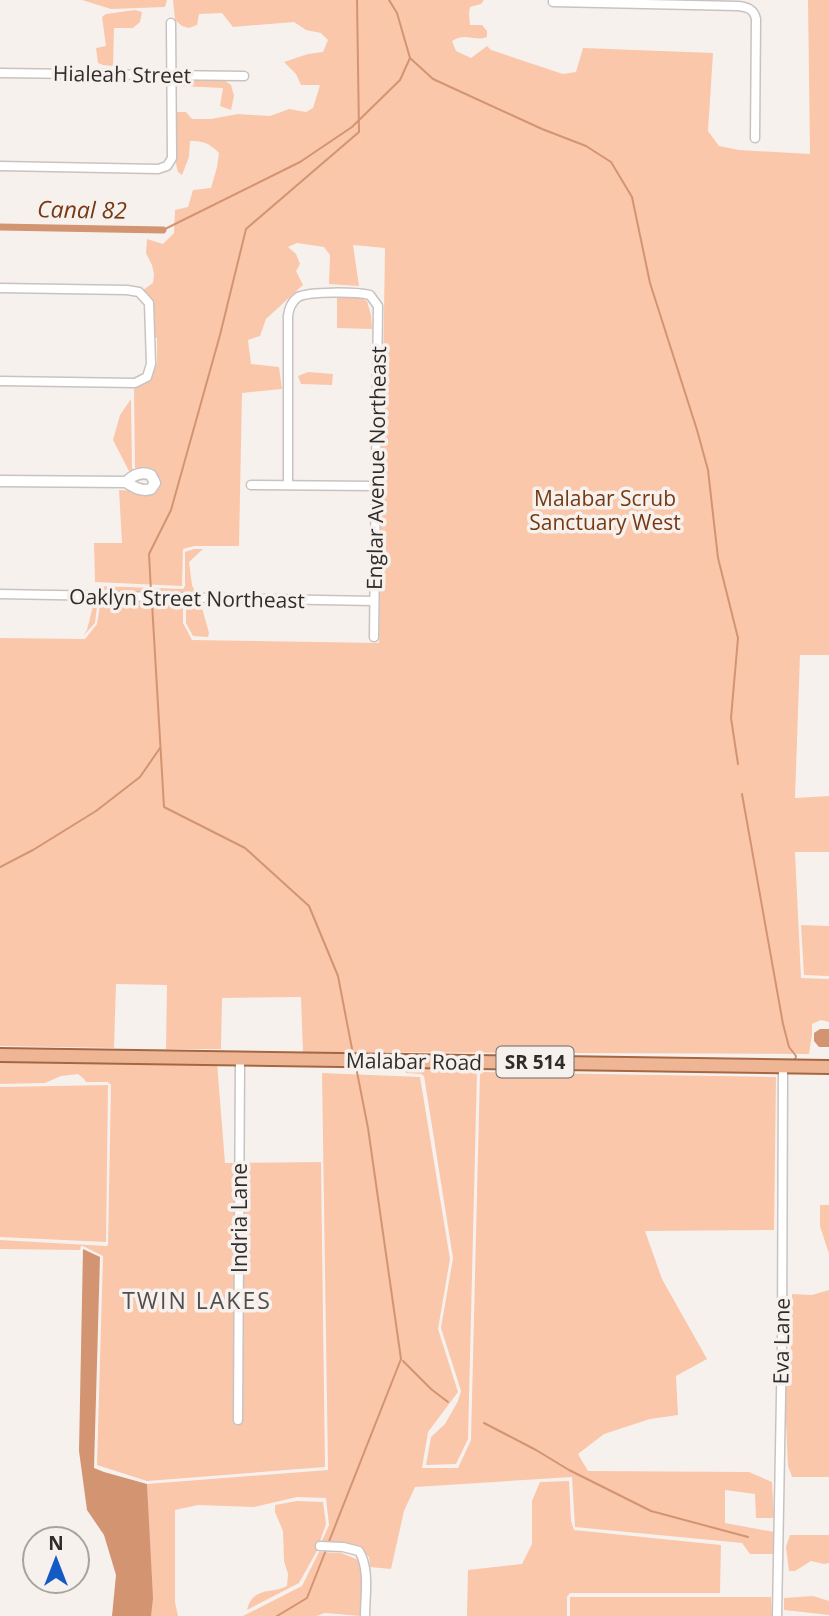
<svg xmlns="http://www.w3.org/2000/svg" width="829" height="1616" viewBox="0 0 829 1616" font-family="'Open Sans',sans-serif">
<rect width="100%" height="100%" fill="#f7f1ee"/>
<g fill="#fac7ab">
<path d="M82 0H167L165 7 111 9Z"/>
<path d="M173 0H484L481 4 470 7 469 13 470 25H482L487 31V37C473 42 467 32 452 41L456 51 471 58 487 46 491 50 563 74 576 72 583 48 713 53 708 131 719 146 739 150 810 154 808 0H829V655H800L795 798 829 796V852H795L801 978 829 979V1022L821 1020 812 1024V1035L809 1054 303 1052 301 997 222 998 221 1049H166L167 985 116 984 114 1048 0 1046V638L85 639 97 624 101 599 183 603V623L192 640 379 643 385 248 353 245 359 286 329 284 330 255 324 247 297 243 288 247 296 254 300 264 296 271 303 285 266 319 260 336 248 340 251 364 279 367 282 389 242 393 239 546H194L183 549 182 586 95 582 94 543H122L119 490 152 492 158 489 160 478 152 468H135L134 389 150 379 157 363V338L154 337 151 301 143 290 153 283 154 274 152 265 146 253 147 239 163 244 174 233 175 210 188 207 193 190 211 188 217 167 219 153C209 143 204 141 190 141L189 157 182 175 178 172 176 164V112H186L192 119H211L238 114 270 116 289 109 306 112 313 108 320 85H301L296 74 284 62 308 54 323 52 328 40 321 33 306 30 294 22 233 27 222 13 199 14 197 25 189 28 182 26 175 20Z"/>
<path d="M135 10 142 12 140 22 133 28H114L113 66 103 65 98 63 96 48 106 46 102 17 106 14Z"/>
<path d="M180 78 224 80 231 85 234 96 231 110 220 106 223 88 180 86Z"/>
<path d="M337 298H360L367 301 371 315 372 329 337 328Z"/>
<path d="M308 372 333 374 332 385 301 384 298 376Z"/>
<path d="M131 399 132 468 135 471 130 473 113 440 120 415Z"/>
<path d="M194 549H203L189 562 192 585 202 608 209 633 208 637 193 636 186 623V601L98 598 95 623 83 636 87 630 98 586 183 589 185 586V552Z"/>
<path d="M801 925 829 926V976L804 975Z"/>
<path d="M0 1059 217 1063 225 1163 321 1162 325 1467 147 1481 97 1465 103 1256 83 1246H81L80 1250 0 1249V1240L106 1246 108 1245 111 1085 108 1082H86L84 1079 78 1074 61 1076 45 1083 0 1084Z"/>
<path d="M405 1065 742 1070 766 1073 480 1069 477 1070 468 1439 456 1464 426 1465 431 1437 445 1424 458 1401 461 1391 441 1328 453 1258 424 1076 421 1074 406 1073Z"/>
<path d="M480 1072 776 1077 774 1230 645 1231 662 1279 707 1359 676 1376 678 1415 650 1419 604 1434 578 1454 588 1471 749 1472 772 1482 774 1518H756L755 1494 725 1490V1523L774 1532 773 1554H750L742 1543 575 1527 572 1477 415 1487 404 1511 391 1569 370 1567 369 1557 357 1545 321 1543 329 1525 326 1498 297 1497 254 1507 198 1505 175 1510V1602L178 1616H151L147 1484 328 1470 322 1073 420 1077 450 1259 438 1329 458 1392 428 1432 422 1468H458L471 1440Z"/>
<path d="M108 1085 106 1242 0 1237V1087Z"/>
<path d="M820 1205H829V1254L820 1226Z"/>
<path d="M829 1290V1477H792L788 1466 785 1400 791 1344 792 1294 812 1295Z"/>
<path d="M569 1481 571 1521 574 1530 721 1545 720 1593H570L567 1597V1616H467L468 1570 522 1564 532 1544V1501L540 1482Z"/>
<path d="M297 1501 323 1502 326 1524 319 1544 356 1548 362 1558 342 1550 318 1549 299 1583 247 1610C248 1606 249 1602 252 1599 259 1589 277 1592 287 1586L288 1574 284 1561 283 1531 275 1512V1505Z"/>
<path d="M790 1535H829V1563L824 1564 811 1561 795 1571H789L786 1547Z"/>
<path d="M319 1552 341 1553 361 1561V1616L325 1613 316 1616H243L302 1586Z"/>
<path d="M813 1596 829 1601V1615L784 1610V1598Z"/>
<path d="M570 1597H771L772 1616H570Z"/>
</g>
<g fill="#d39472">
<path d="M820 1029H829V1047H819L814 1041V1033Z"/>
<path d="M83 1249 100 1257 94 1468 104 1472 147 1484 153 1598 151 1616H112L116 1575 104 1535 87 1510 79 1451Z"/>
</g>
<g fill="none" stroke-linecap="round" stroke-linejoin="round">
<g stroke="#d39472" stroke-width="2">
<path d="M389 0 397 13 410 58 433 79 542 129 586 146 611 162 632 197 650 283 697 430 708 470 718 558 738 638 731 718 738 764"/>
<path d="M163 230 300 162 352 127 400 80 410 58"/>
<path d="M151 592 149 554 171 510 220 335 246 229 359 132 357 0"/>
<path d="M152 603 164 807 245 848 309 906 338 976 353 1054"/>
<path d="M742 794 783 1024 789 1047 796 1056 795 1060"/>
<path d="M0 867 33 850 96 811 140 777 160 748"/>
<path d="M403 1361 431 1389 448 1402"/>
<path d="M484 1423 536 1450 569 1470 651 1511 748 1537"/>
<path d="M328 1544 401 1359 368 1128 356 1067"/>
<path d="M277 1616 307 1598 326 1550"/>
</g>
<path stroke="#d39472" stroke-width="7" d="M0 227 163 230"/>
<g stroke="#c8c3c0" stroke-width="11">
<g id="minor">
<path d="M553 0V2L738 6C747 7 754 9 756 19L755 138"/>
<path d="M0 73 244 76"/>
<path d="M0 166 158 169 167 166 172 158 171 23"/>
<path d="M0 288 127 290 139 292 149 303 151 364 147 377 135 383 0 381"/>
<path d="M251 485 376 486"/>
<path d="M288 485V316C289 308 291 302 298 297 310 291 357 292 370 295L378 306 374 637"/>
<path d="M0 594 374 601"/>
<path d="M238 1420 240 1059"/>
<path d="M320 1546 343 1547 359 1551C370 1569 365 1596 365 1616"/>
<path d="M777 1616 782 1341 783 1066"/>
</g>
</g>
<g stroke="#c8c3c0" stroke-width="13">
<path id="tertiary" d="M0 481 126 482C134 487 141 492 151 489L155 483 151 475C142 471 133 475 126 482"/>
</g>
<g stroke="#a56742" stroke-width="16">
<path id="primary" d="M0 1055 829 1067"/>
</g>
<use href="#minor" stroke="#fff" stroke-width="8"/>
<use href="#tertiary" stroke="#fff" stroke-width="10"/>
<use href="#primary" stroke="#efb695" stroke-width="12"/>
</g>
<g text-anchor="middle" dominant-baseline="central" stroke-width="7" stroke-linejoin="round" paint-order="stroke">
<rect fill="#f7f1ee" stroke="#6b6866" stroke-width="2" x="496.5" y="1046.5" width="77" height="31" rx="5"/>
<g font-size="19" font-weight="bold" fill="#2f2d2c">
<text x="535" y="1062">SR 514</text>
</g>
<g font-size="21" fill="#2f2d2c" stroke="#f7f1ee">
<text transform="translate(122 74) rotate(1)">Hialeah Street</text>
<text transform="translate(376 468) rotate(-89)">Englar Avenue Northeast</text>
<text transform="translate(187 598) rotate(1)">Oaklyn Street Northeast</text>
<text transform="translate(414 1061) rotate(1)">Malabar Road</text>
<text transform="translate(239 1218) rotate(-90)">Indria Lane</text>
<text transform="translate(781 1341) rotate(-89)">Eva Lane</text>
</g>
<g font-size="21" fill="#753a14" stroke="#f7f1ee">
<text x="605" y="498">Malabar Scrub<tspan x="605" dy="24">Sanctuary West</tspan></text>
</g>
<g font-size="23" font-style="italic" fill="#753a14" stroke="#f7f1ee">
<text transform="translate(82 209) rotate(1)">Canal 82</text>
</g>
<g font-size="23" letter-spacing="2" fill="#534e4c" stroke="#f7f1ee">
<text x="197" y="1300">TWIN LAKES</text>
</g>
</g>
<g transform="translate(56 1560)"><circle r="33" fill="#f7f1ee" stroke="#a7a3a0" stroke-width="2"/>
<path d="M0-5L12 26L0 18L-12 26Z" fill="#145ac5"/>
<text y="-10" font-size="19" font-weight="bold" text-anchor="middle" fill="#2f2d2c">N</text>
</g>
</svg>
